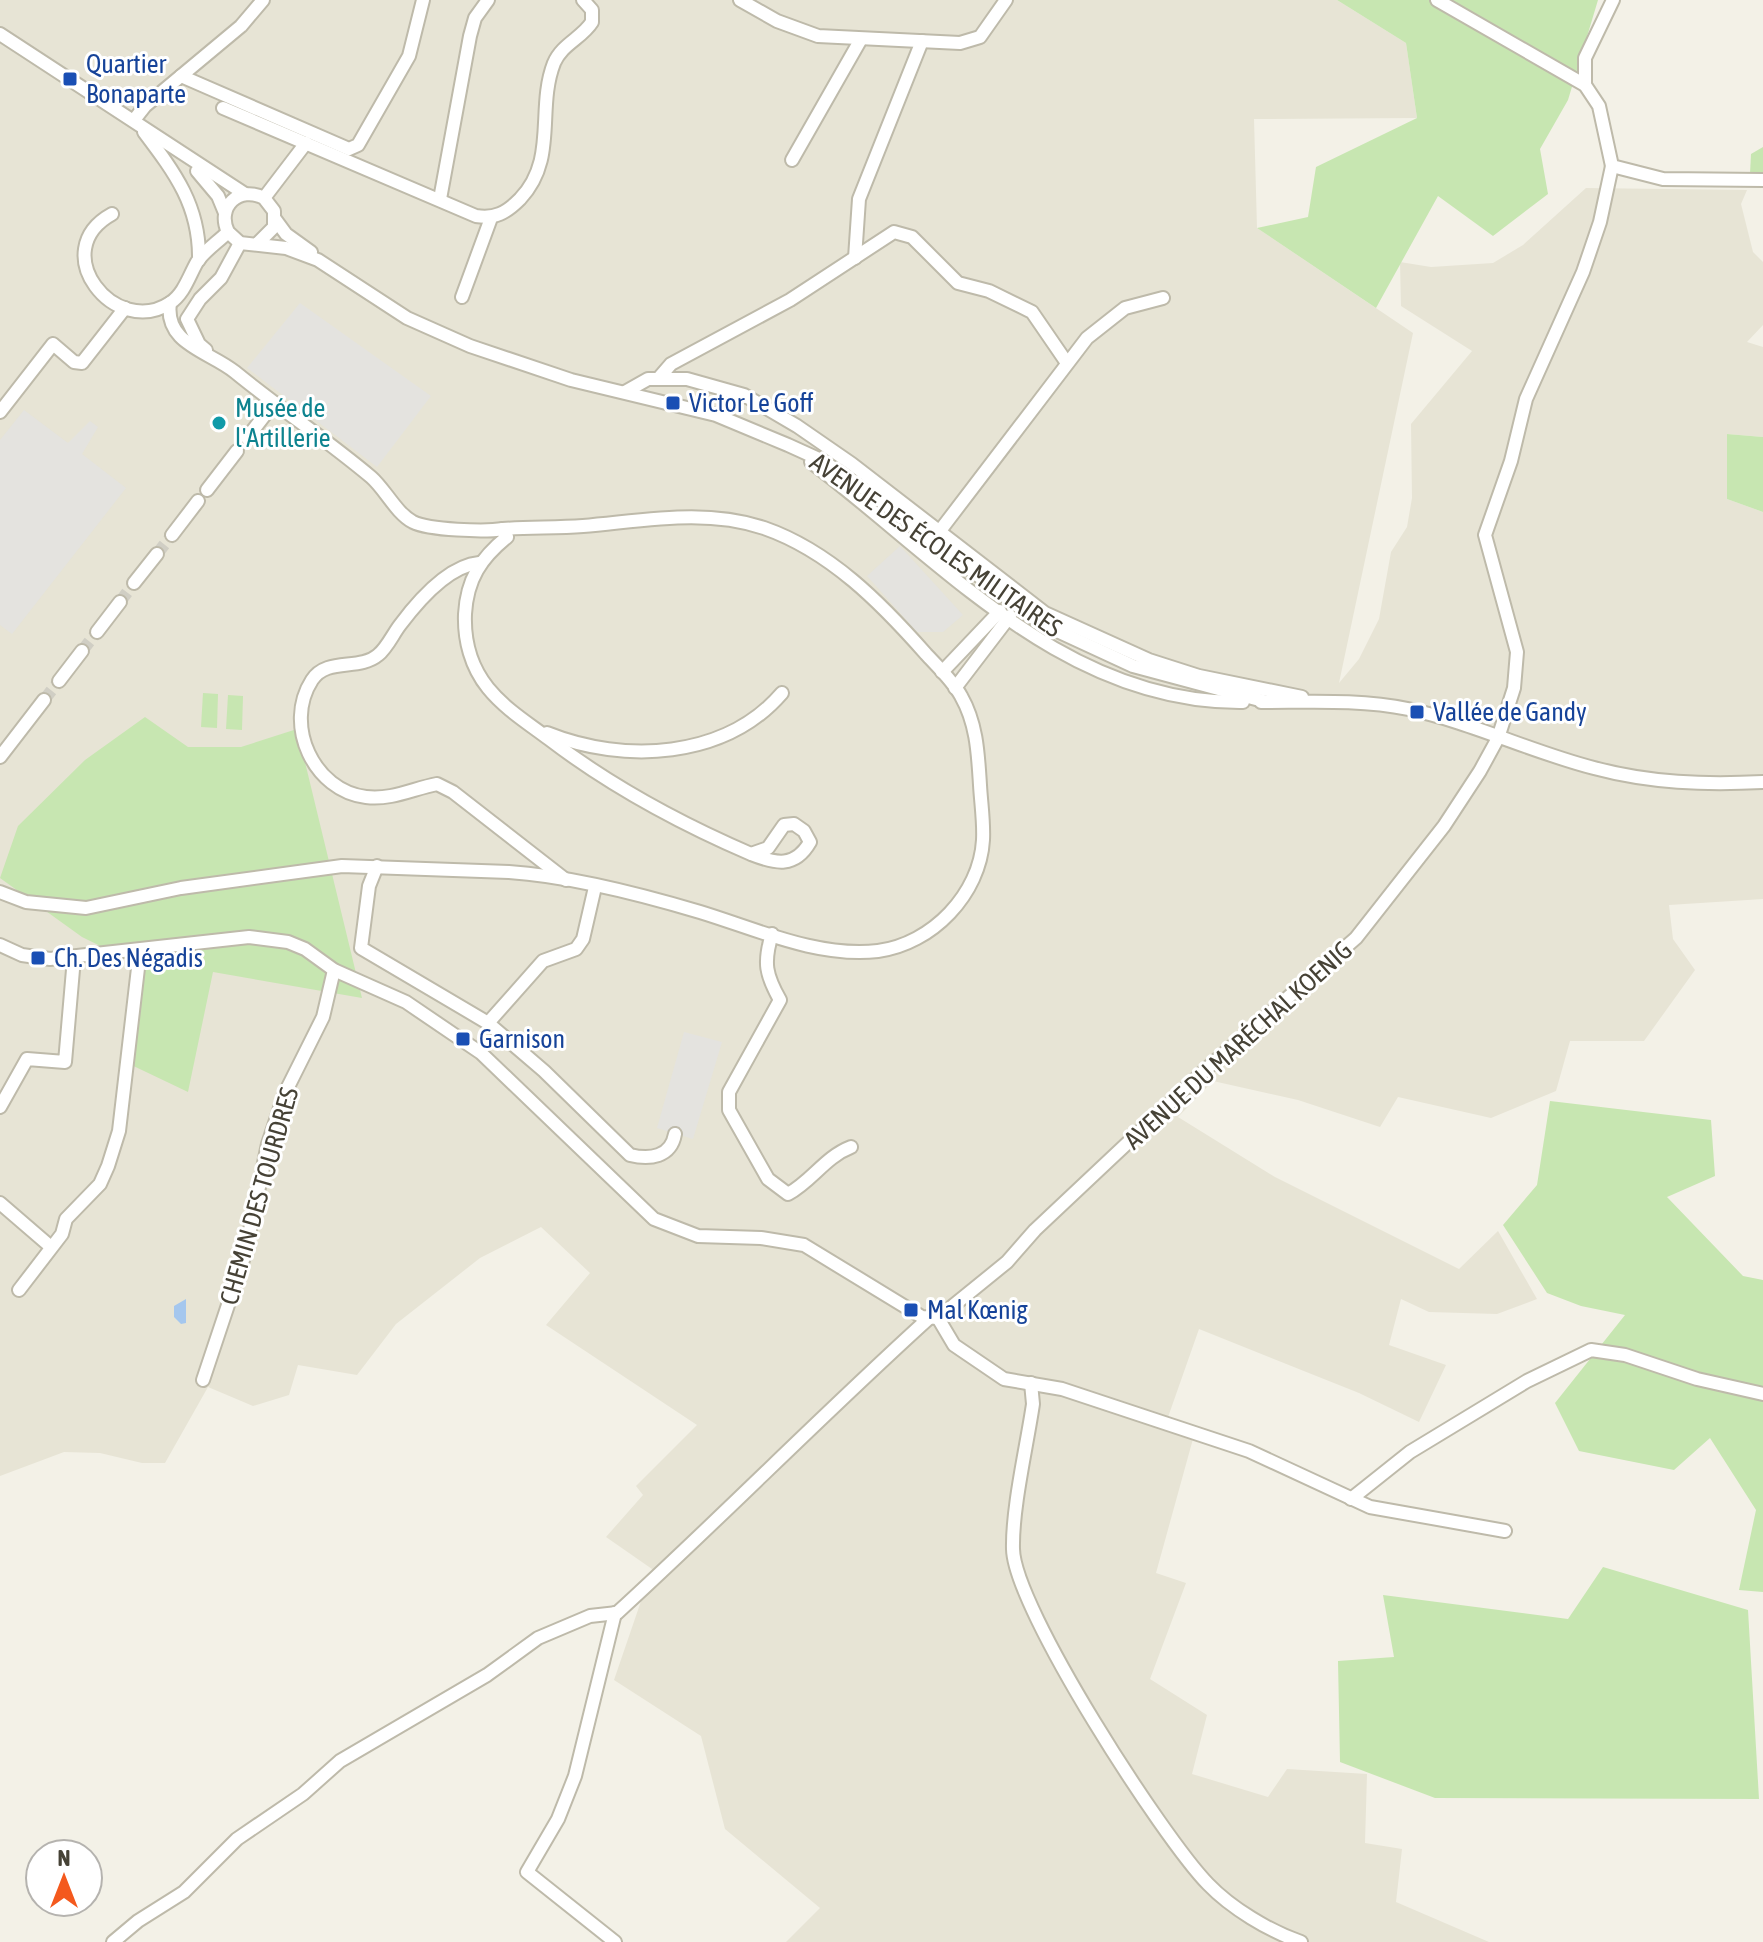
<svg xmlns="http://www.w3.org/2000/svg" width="1763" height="1942" viewBox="0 0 1763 1942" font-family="'Asap Condensed',sans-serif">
<rect width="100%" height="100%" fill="#f3f1e7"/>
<path fill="#e7e4d5" d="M0 0H1337L1406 43 1417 118 1254 119 1257 228 1413 333 1339 683 1359 659 1379 619 1391 552 1407 527 1412 498 1411 424 1472 351 1401 306 1400 262 1431 267 1493 263 1523 245 1586 188 1747 190 1741 204 1753 252 1763 262V325L1747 342 1763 347V437L1727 434V499L1763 512V899L1669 905 1673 939 1695 970 1644 1041H1570L1556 1091 1491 1118 1398 1097 1380 1127 1298 1100 1213 1081 1178 1117 1275 1177 1459 1269 1498 1231 1537 1299 1497 1314 1429 1312 1401 1299 1389 1345 1446 1365 1419 1422 1359 1393 1199 1329 1167 1420 1196 1428 1156 1573 1186 1583 1150 1679 1207 1715 1192 1774 1268 1797 1287 1769 1367 1774 1365 1843 1402 1849 1396 1902 1489 1942H786L820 1908 725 1829 701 1736 614 1680 652 1569 606 1537 643 1495 636 1486 697 1425 546 1325 590 1273 541 1227 480 1258 396 1324 357 1375 298 1365 289 1395 253 1406 208 1387 165 1463H142L100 1453 64 1452 0 1476Z"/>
<g fill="#c7e6b1">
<path d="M1337 0H1598L1568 100 1540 149 1548 194 1493 236 1438 196 1376 308 1257 228 1308 217 1316 167 1417 118 1406 43Z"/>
<path d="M1763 147V174H1750L1751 154Z"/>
<path d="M1727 434 1763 437V512L1727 499Z"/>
<path d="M203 693 218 694 217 728 201 727Z"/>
<path d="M228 695 243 696 242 730 226 729Z"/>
<path d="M145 717 188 747H241L297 729 362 998 213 972 188 1092 123 1061 135 963 82 937 0 878 18 826 85 760Z"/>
<path d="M1550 1101 1711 1120 1715 1176 1667 1197 1743 1276 1763 1280V1592L1739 1590 1756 1510 1710 1438 1674 1470 1579 1451 1555 1403 1625 1315 1581 1306 1547 1293 1503 1225 1537 1185Z"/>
<path d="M1603 1567 1748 1610 1759 1799 1435 1798 1340 1762 1338 1661 1394 1657 1383 1595 1568 1619Z"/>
</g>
<g fill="#e4e3df">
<path d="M300 303 431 396 377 467 247 368Z"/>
<path d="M24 410 68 443 90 421 98 427 82 454 126 488 12 634 0 625V440Z"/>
<path d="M900 546 963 615 943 632H917L867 576Z"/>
<path d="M684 1032 722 1042 693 1139 657 1128Z"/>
</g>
<path fill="#a5c7ee" d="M186 1299V1323L181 1324 174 1317V1306Z"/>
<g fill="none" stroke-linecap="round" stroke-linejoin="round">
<g stroke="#d0cec4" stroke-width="12" stroke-dasharray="12 6" stroke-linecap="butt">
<path d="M157 554 172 535"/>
<path d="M120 602 134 583"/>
<path d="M82 651 97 632"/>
<path d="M44 700 59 681"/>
</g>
<g stroke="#bebaaa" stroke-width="16">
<g id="minor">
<path d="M740 0 777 21 818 36 960 43 980 37 1006 0"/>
<path d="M1437 0 1585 85 1599 106 1612 166 1663 179 1763 180"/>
<path d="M0 34 245 194"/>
<path d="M181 76 349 149 358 145 409 56 423 0"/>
<path d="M1585 85V58L1613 0"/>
<path d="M223 108 476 216C495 219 506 213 520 199 558 159 536 109 554 63 562 44 582 38 592 22V10L583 0"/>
<path d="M134 120 145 106 241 26 263 0"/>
<path d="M144 132C175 173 200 206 199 260"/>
<path d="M792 160 861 39"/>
<path d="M197 171 218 196 225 213"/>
<path d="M264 198 306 143"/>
<path d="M440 199 470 36 475 18 488 0"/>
<path d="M112 214C45 251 115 339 170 303 184 294 189 276 197 262 204 251 218 242 228 232"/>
<path d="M275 219 286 234 311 252"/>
<path d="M257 244 274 227V211L264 198C239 185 216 207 228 232L240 243 286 248 318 260 407 318 470 346 571 380 716 415 788 445 821 460 860 485 1040 623 1133 666 1267 702"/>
<path d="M855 258 859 199 922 41"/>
<path d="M462 297 491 218"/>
<path d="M170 303C164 344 209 351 235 372 279 408 327 440 371 477 385 489 396 513 413 522 429 530 485 532 503 529L507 537C481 558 467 579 465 614 464 640 471 667 488 688 505 709 528 723 549 739 612 787 679 823 751 854 776 864 795 868 810 842L804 831 794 824 784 825 768 848 751 854"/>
<path d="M206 350 199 344 187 319 200 299 221 278 240 243"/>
<path d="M658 379 671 364 790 300 894 232 912 237 958 283 989 291 1032 312 1067 363"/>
<path d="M625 392 648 379H687L744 395 797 426 852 464 1045 613 1149 660 1199 676 1302 697"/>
<path d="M0 412 53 344 74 362 82 363 125 308"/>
<path d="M247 438 274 403"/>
<path d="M811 462C942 561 1065 704 1243 702"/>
<path d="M207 490 237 451"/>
<path d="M939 532 1087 338 1125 308 1163 298"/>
<path d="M172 535 198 501"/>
<path d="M479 563C448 566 418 601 400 625 393 634 387 648 378 655 359 671 327 657 312 680 283 725 314 791 366 797 392 800 412 789 437 784L453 792 566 880"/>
<path d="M134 583 157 554"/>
<path d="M97 632 120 602"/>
<path d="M942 672 1000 611"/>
<path d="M59 681 82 651"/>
<path d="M955 688 1010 616"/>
<path d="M1261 702C1309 702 1361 699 1408 709 1471 722 1531 752 1594 768 1650 783 1705 785 1763 782"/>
<path d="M547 733C624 764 725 759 782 693"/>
<path d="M0 757 44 700"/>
<path d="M377 866 369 886 361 948 488 1023"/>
<path d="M595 887 583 939 576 949 543 961 488 1023 544 1071 630 1155C650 1160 671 1157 675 1134"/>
<path d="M0 892 26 902 86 908 181 888 342 866 509 872C569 876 643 895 700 912 756 929 818 958 878 951 932 944 980 894 983 840 984 822 981 803 980 785 978 754 977 724 961 696 953 681 938 667 926 654 881 603 830 551 764 528 705 508 643 521 583 526 556 528 530 527 503 529"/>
<path d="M772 934C763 963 766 975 780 1000L729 1092V1110L768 1179 788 1194C812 1181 825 1157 851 1147"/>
<path d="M0 945 22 955 50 959 249 937 288 942 305 949 334 970 406 1002 481 1053 654 1219 698 1236 761 1238 804 1245 922 1317 938 1318 1007 1262 1035 1230 1204 1071 1356 938 1444 826 1480 771 1498 738 1514 688 1517 652 1485 535 1511 461 1526 399 1583 272 1600 222 1612 166"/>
<path d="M0 1107 27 1059 65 1062 74 958"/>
<path d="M0 1203 51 1247"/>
<path d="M19 1290 62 1234 66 1219 100 1184 108 1166 119 1131 140 951"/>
<path d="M938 1318 954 1345 1004 1379 1062 1389 1249 1451 1370 1507 1505 1531"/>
<path d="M203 1380 245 1254 268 1144 285 1093 323 1017 334 970"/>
<path d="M1031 1383 1033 1404C1027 1445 1012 1508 1013 1549 1014 1608 1163 1838 1208 1884 1231 1908 1269 1931 1301 1942"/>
<path d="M1351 1499 1410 1452 1527 1381 1591 1350 1625 1355 1697 1379 1763 1394"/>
<path d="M113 1942 138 1921 184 1892 237 1839 303 1794 340 1761 487 1675 538 1638 590 1616 617 1613C722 1517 822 1415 928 1319"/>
<path d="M615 1942 527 1872 558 1819 575 1776 615 1613"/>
</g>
</g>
<use href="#minor" stroke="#fff" stroke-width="12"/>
</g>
<g fill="#1a4fb4" stroke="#fff" stroke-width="3">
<rect x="62" y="71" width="16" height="16" rx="4"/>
<rect x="665" y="395" width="16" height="16" rx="4"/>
<rect x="1409" y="704" width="16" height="16" rx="4"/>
<rect x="30" y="950" width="16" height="16" rx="4"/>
<rect x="455" y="1031" width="16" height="16" rx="4"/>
<rect x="903" y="1302" width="16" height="16" rx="4"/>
</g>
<circle fill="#0f9aa8" stroke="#fff" stroke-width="3" cx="219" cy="423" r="8"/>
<g text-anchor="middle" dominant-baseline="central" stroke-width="6" stroke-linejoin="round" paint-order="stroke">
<g font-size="26" fill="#164399" stroke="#fff" text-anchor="start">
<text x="86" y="64">Quartier<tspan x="86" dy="30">Bonaparte</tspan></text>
<text x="689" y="403">Victor Le Goff</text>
<text x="1433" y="712">Vallée de Gandy</text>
<text x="54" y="958">Ch. Des Négadis</text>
<text x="479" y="1039">Garnison</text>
<text x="927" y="1310">Mal Kœnig</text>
</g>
<g font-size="26" fill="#0d838f" stroke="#fff" text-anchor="start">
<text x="235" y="408">Musée de<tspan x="235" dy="30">l'Artillerie</tspan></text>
</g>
<g font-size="26" fill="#464236" stroke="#fff">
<text transform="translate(936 545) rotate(35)">AVENUE DES ÉCOLES MILITAIRES</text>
<text transform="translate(1238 1045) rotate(-42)">AVENUE DU MARÉCHAL KOENIG</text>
<text transform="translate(259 1196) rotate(-74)">CHEMIN DES TOURDRES</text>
</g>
</g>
<g transform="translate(64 1878)"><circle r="38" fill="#ffffff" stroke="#b5b3af" stroke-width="2"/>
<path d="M0-6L14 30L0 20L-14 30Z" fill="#f4591d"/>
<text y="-12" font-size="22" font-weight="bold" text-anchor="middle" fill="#464236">N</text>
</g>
</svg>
